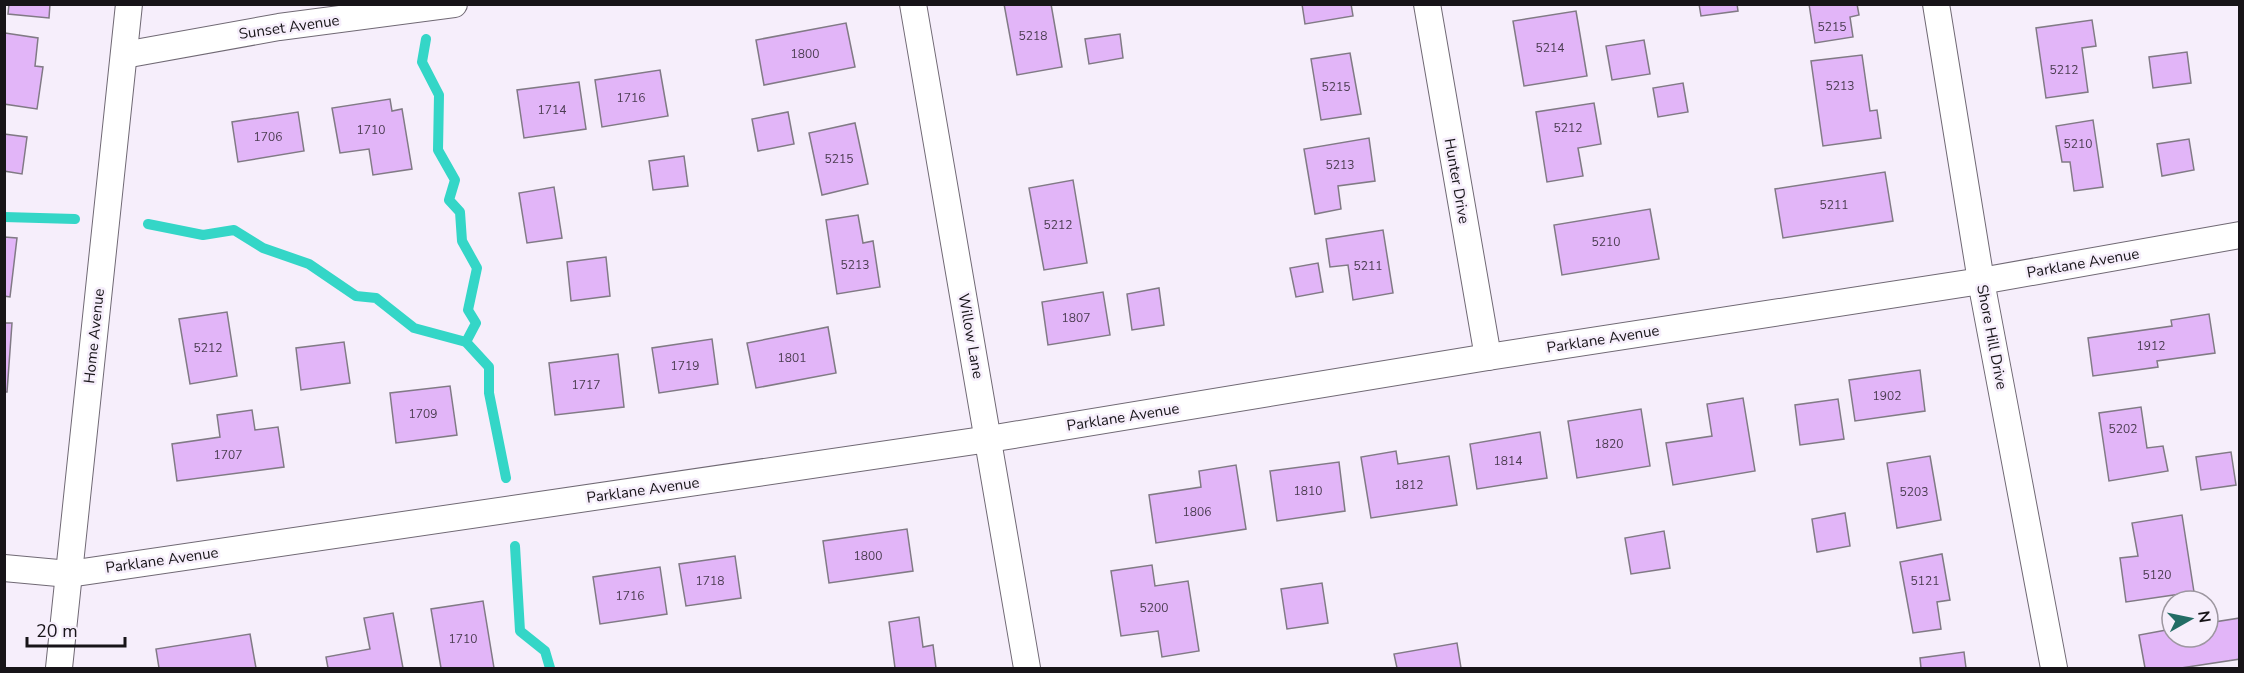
<svg xmlns="http://www.w3.org/2000/svg" width="2244" height="673" viewBox="0 0 2244 673" font-family="'Nunito Sans',sans-serif">
<rect width="100%" height="100%" fill="#f6eefb"/>
<g fill="none" stroke-linecap="round" stroke-linejoin="round">
<g stroke="#34d6c7" stroke-width="10">
<path d="M426 39 422 62 439 95 438 150 455 180 449 200 460 212 462 241 477 268 468 310 476 323 466 342"/>
<path d="M4 217 75 219"/>
<path d="M148 224 203 235 234 230 263 248 309 264 356 296 376 298 414 328 466 342 489 367V393L506 478"/>
<path d="M515 546 520 631 545 651 550 668"/>
</g>
</g>
<g fill="#e2b5f8" stroke="#817a85" stroke-width="1.5">
<path d="M9 4H50L49 18 8 14Z"/>
<path d="M1004 4H1051L1062 67 1017 75Z"/>
<path d="M1302 4H1351L1353 16 1305 24Z"/>
<path d="M1699 4H1737L1738 11 1701 16Z"/>
<path d="M1809 4H1857L1859 15 1850 17 1853 37 1815 43Z"/>
<path d="M1576 11 1587 76 1524 86 1513 21Z"/>
<path d="M2092 20 2096 46 2082 48 2088 92 2046 98 2036 28Z"/>
<path d="M846 23 855 67 764 85 756 40Z"/>
<path d="M5 33 38 38 35 66 43 67 37 109 4 104Z"/>
<path d="M1120 34 1123 58 1089 64 1085 39Z"/>
<path d="M1644 40 1650 74 1612 80 1606 46Z"/>
<path d="M2187 52 2191 83 2153 88 2149 57Z"/>
<path d="M1350 53 1361 114 1321 120 1311 59Z"/>
<path d="M1862 55 1870 111 1877 110 1881 138 1823 146 1811 61Z"/>
<path d="M660 70 668 116 602 127 595 80Z"/>
<path d="M579 82 586 129 524 138 517 90Z"/>
<path d="M1683 83 1688 112 1658 117 1653 88Z"/>
<path d="M390 99 392 111 402 109 412 169 373 175 369 149 340 153 332 108Z"/>
<path d="M1594 103 1601 144 1578 148 1583 176 1547 182 1536 112Z"/>
<path d="M298 112 304 151 238 162 232 122Z"/>
<path d="M788 112 794 144 758 151 752 119Z"/>
<path d="M2093 120 2103 187 2074 191 2070 162H2062L2056 126Z"/>
<path d="M855 123 868 184 822 195 809 133Z"/>
<path d="M4 134 27 137 22 174 4 171Z"/>
<path d="M1369 138 1375 181 1338 186 1341 209 1315 214 1304 149Z"/>
<path d="M2189 139 2194 170 2162 176 2157 144Z"/>
<path d="M684 156 688 186 653 190 649 161Z"/>
<path d="M1885 172 1893 221 1783 238 1775 189Z"/>
<path d="M1073 180 1087 263 1044 270 1029 188Z"/>
<path d="M554 187 562 238 527 243 519 193Z"/>
<path d="M1650 209 1659 259 1562 275 1554 225Z"/>
<path d="M858 215 863 243 873 241 880 287 837 294 826 220Z"/>
<path d="M1383 230 1393 293 1353 300 1348 265 1330 267 1326 239Z"/>
<path d="M4 237 17 238 10 297 4 296Z"/>
<path d="M606 257 610 296 571 301 567 262Z"/>
<path d="M1318 263 1323 292 1296 297 1290 268Z"/>
<path d="M1159 288 1164 325 1132 330 1127 294Z"/>
<path d="M1103 292 1110 335 1048 345 1042 302Z"/>
<path d="M227 312 237 376 190 384 179 319Z"/>
<path d="M2209 314 2215 353 2157 361 2158 367 2093 376 2088 338 2172 326 2171 320Z"/>
<path d="M4 323H12L7 392H4Z"/>
<path d="M828 327 836 373 756 388 747 343Z"/>
<path d="M712 339 718 384 659 393 652 348Z"/>
<path d="M344 342 350 383 301 390 296 348Z"/>
<path d="M618 354 624 407 555 415 549 363Z"/>
<path d="M1920 370 1925 411 1855 421 1849 380Z"/>
<path d="M450 386 457 435 396 443 390 393Z"/>
<path d="M1743 398 1755 471 1673 485 1666 443 1712 436 1707 404Z"/>
<path d="M1838 399 1844 439 1800 445 1795 405Z"/>
<path d="M2141 407 2147 448 2163 446 2168 471 2109 481 2099 413Z"/>
<path d="M1641 409 1650 466 1577 478 1568 421Z"/>
<path d="M252 410 255 430 278 427 284 467 177 481 172 444 220 437 217 415Z"/>
<path d="M1540 432 1547 478 1477 489 1470 444Z"/>
<path d="M1396 451 1398 464 1449 456 1457 505 1371 518 1361 457Z"/>
<path d="M2231 452 2236 485 2201 490 2196 457Z"/>
<path d="M1930 456 1941 520 1897 528 1887 463Z"/>
<path d="M1339 462 1345 511 1277 521 1270 471Z"/>
<path d="M1236 465 1246 529 1156 543 1149 495 1201 487 1199 471Z"/>
<path d="M1845 513 1850 546 1817 552 1812 519Z"/>
<path d="M2182 515 2194 592 2126 602 2120 558 2138 556 2132 523Z"/>
<path d="M907 529 913 571 829 583 823 541Z"/>
<path d="M1664 531 1670 568 1631 574 1625 538Z"/>
<path d="M1942 554 1950 600 1937 602 1941 629 1913 633 1900 562Z"/>
<path d="M735 556 741 598 686 606 679 564Z"/>
<path d="M1152 565 1155 586 1188 581 1199 651 1162 657 1158 631 1121 636 1111 571Z"/>
<path d="M660 567 667 614 600 624 593 577Z"/>
<path d="M1322 583 1328 623 1287 629 1281 589Z"/>
<path d="M483 601 494 668H441L431 609Z"/>
<path d="M393 613 403 668H328L326 657 370 649 364 618Z"/>
<path d="M919 617 923 647 933 645 936 668H895L889 622Z"/>
<path d="M2240 618V659L2181 668H2145L2139 635 2172 629V637H2208V623Z"/>
<path d="M250 634 256 668H159L156 649Z"/>
<path d="M1457 643 1461 668H1397L1394 654Z"/>
<path d="M1964 652 1966 668H1921L1920 658Z"/>
</g>
<g fill="none" stroke-linecap="round" stroke-linejoin="round">
<g stroke="#706974" stroke-width="28">
<g id="minor">
<path d="M913 4 1027 668"/>
<path d="M1427 4 1488 357"/>
<path d="M1936 4 1981 281 2054 668"/>
<path d="M124 55 279 27 454 4"/>
<path d="M4 568 69 574 989 439 1488 357 1981 281 2240 235"/>
<path d="M59 668 129 4"/>
</g>
</g>
<use href="#minor" stroke="#fff" stroke-width="26"/>
</g>
<g text-anchor="middle" dominant-baseline="central" stroke-width="5" stroke-linejoin="round" paint-order="stroke">
<g font-size="12" fill="#4a3c50">
<text x="1832" y="27">5215</text>
<text x="1033" y="36">5218</text>
<text x="1550" y="48">5214</text>
<text x="805" y="54">1800</text>
<text x="2064" y="70">5212</text>
<text x="1840" y="86">5213</text>
<text x="1336" y="87">5215</text>
<text x="631" y="98">1716</text>
<text x="552" y="110">1714</text>
<text x="1568" y="128">5212</text>
<text x="371" y="130">1710</text>
<text x="268" y="137">1706</text>
<text x="2078" y="144">5210</text>
<text x="839" y="159">5215</text>
<text x="1340" y="165">5213</text>
<text x="1834" y="205">5211</text>
<text x="1058" y="225">5212</text>
<text x="1606" y="242">5210</text>
<text x="855" y="265">5213</text>
<text x="1368" y="266">5211</text>
<text x="1076" y="318">1807</text>
<text x="2151" y="346">1912</text>
<text x="208" y="348">5212</text>
<text x="792" y="358">1801</text>
<text x="685" y="366">1719</text>
<text x="586" y="385">1717</text>
<text x="1887" y="396">1902</text>
<text x="423" y="414">1709</text>
<text x="2123" y="429">5202</text>
<text x="1609" y="444">1820</text>
<text x="228" y="455">1707</text>
<text x="1508" y="461">1814</text>
<text x="1409" y="485">1812</text>
<text x="1308" y="491">1810</text>
<text x="1914" y="492">5203</text>
<text x="1197" y="512">1806</text>
<text x="868" y="556">1800</text>
<text x="2157" y="575">5120</text>
<text x="710" y="581">1718</text>
<text x="1925" y="581">5121</text>
<text x="630" y="596">1716</text>
<text x="1154" y="608">5200</text>
<text x="463" y="639">1710</text>
</g>
<g font-size="15" fill="#171418" stroke="#f6eefb">
<text transform="translate(289 27) rotate(-8)">Sunset Avenue</text>
<text transform="translate(1457 181) rotate(80)">Hunter Drive</text>
<text transform="translate(2083 263) rotate(-10)">Parklane Avenue</text>
<text transform="translate(94 336) rotate(-84)">Home Avenue</text>
<text transform="translate(971 336) rotate(80)">Willow Lane</text>
<text transform="translate(1992 337) rotate(79)">Shore Hill Drive</text>
<text transform="translate(1603 339) rotate(-9)">Parklane Avenue</text>
<text transform="translate(1123 417) rotate(-9)">Parklane Avenue</text>
<text transform="translate(643 490) rotate(-8)">Parklane Avenue</text>
<text transform="translate(162 560) rotate(-8)">Parklane Avenue</text>
</g>
</g>
<rect width="2244" height="673" fill="none" stroke="#171418" stroke-width="12"/>
<g transform="translate(2190 619) rotate(81)"><circle r="28" fill="#f6eefb" stroke="#9d97a0" stroke-width="1.5"/>
<path d="M0-4.5L10 22L0 15L-10 22Z" fill="#236c65"/>
<text y="-9" font-size="16" font-weight="bold" text-anchor="middle" fill="#171418">N</text>
</g>
<path d="M27 637v9h98v-9" fill="none" stroke="#171418" stroke-width="3"/>
<text x="36" y="637" font-size="18" fill="#171418" stroke="#f6eefb" stroke-width="4.5" paint-order="stroke">20 m</text>
</svg>
